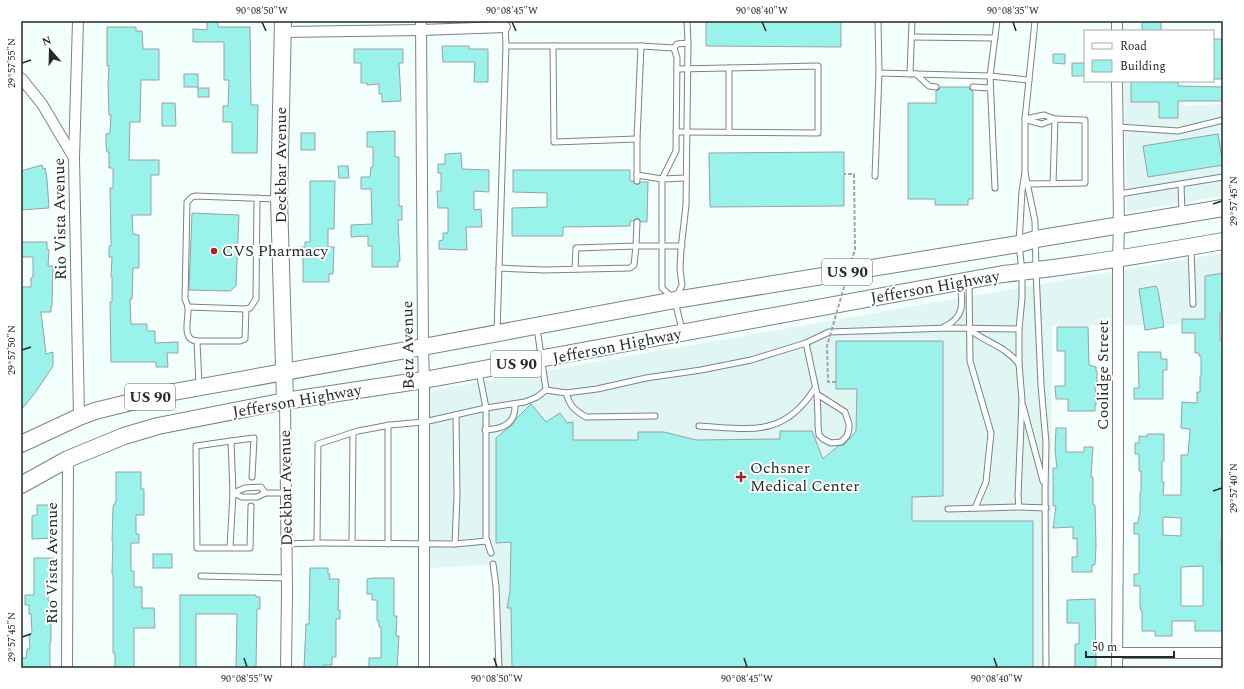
<svg xmlns="http://www.w3.org/2000/svg" width="1244" height="689" viewBox="0 0 1244 689" font-family="Spectral,serif">
<rect width="100%" height="100%" fill="#f2fffd"/>
<g fill="#dff6f3">
<path d="M1124 81H1182L1183 106 1223 104V196L1127 212Z"/>
<path d="M1223 253V324L1052 326 1050 668H497V564L430 568V391L1052 282Z"/>
</g>
<g fill="#9af3eb" stroke="#97a2a1" fill-rule="evenodd">
<path d="M207 21H218V27H250L251 105H258L257 153H232V122H223V106H228L229 80H224V42H193V29L207 30Z"/>
<path d="M706 21H841V47L706 46Z"/>
<rect x="1142" y="21" width="19" height="10"/>
<path d="M107 27H136V31H142L143 49H159V80H141L140 122H130L129 160H159V175H151V215H132L133 234 139 235V268H133L132 299H130L131 324H147V331H155V343L178 342V353H167L168 367H156V362H111L110 302H112V277H111L112 257H109V246H111V242L110 188H113V168H109V152H107L106 146V134L110 133 111 115H109L108 85 109 65 107 66Z"/>
<rect x="1213" y="39" width="9" height="40"/>
<path d="M442 46H469V49H488V82H474L475 62H443Z"/>
<path d="M354 49H403V63H399L401 101 382 102V94H379V84L367 85V83H361V63H354Z"/>
<path d="M1053 54H1065V64L1053 63Z"/>
<rect x="1072" y="63" width="13" height="13"/>
<rect x="184" y="74" width="14" height="13"/>
<path d="M1131 81 1178 82V86L1223 87V101H1178V118H1159V102H1131Z"/>
<path d="M940 87H969L970 90 973 91V199H968V205H935V199H908V103H936V91L939 90Z"/>
<rect x="198" y="88" width="11" height="9"/>
<path d="M162 103H175L176 126H162Z"/>
<path d="M395 131V157H399V206H402V220H398L400 261H398V267H372V246H368V236L351 237V225L372 224 371 189H361V177H370L371 167H373V147H367V132Z"/>
<rect x="301" y="133" width="14" height="17"/>
<path d="M1218 134 1223 165 1148 177 1143 146Z"/>
<path d="M844 152V206L710 207 709 153Z"/>
<path d="M461 153 462 169 489 170V192L474 191V210L481 209 482 227H466L467 250 439 249V241L443 240V233H448V208H438L437 191H441V173H438V164H445V154Z"/>
<path d="M42 165 43 169 45 168 47 179 49 208 21 210V171Z"/>
<path d="M338 166H348L349 178H339Z"/>
<path d="M513 170H630V181H633L637 185 639 184 641 182H648L647 222H641L639 219 637 218 633 221H630V226L563 227V236H512V208L547 207V193L513 192Z"/>
<path d="M310 181H335L334 229H328V247H334L333 274H329V282H303V257H301V247H305V242H310Z"/>
<path d="M192 213 239 215 236 286 230 291 189 290Z"/>
<path d="M21 242H47V249L49 250 48 266H53L52 306H51V312H41L46 354 53 352V366L35 393 21 410V287H31V278L33 277V257H21Z"/>
<path d="M1223 273V312H1220V340L1223 339V356H1222V421H1223V518H1222L1223 539H1221V562L1223 561V631H1195V621H1172V636H1155V631H1142V611H1141L1140 605V586H1134V574H1139V534H1134V523H1138L1139 516H1140V492H1141V471H1139V454H1135V443H1139V436L1147 437V434H1164V461H1162V482H1164L1163 495H1181V455H1188L1190 429 1181 428 1182 402 1197 403V392H1200V376H1201V356H1199V353H1195V333H1182V319H1205V276ZM1163 517 1181 518V536L1163 535ZM1203 566V606H1181V567Z"/>
<path d="M1156 286 1158 290 1164 327 1145 330 1139 289Z"/>
<path d="M1057 327H1088L1089 365 1096 367V371H1097V383H1095L1096 405H1095V411H1068V399H1056L1055 386H1065V351H1057Z"/>
<path d="M836 341H943V496L912 497V521H1033V668H512L511 608H507L510 591 511 542 496 543V438L513 424 517 418 531 404 546 422 560 413 567 423 573 422V440H638V432H664L696 440 780 439V431H812L823 459 838 446 844 445 856 431 857 389H836Z"/>
<path d="M1138 352H1161V359H1167V370H1163V399H1134V388H1139Z"/>
<path d="M1056 428H1066V452H1084V447H1093L1091 477H1093V505H1095L1096 546 1095 565H1092V572H1072V557H1077V538L1073 539V527L1053 528 1056 506H1053V468H1057L1055 450Z"/>
<path d="M116 472H141V489H144V515H136V534H139V543H131V571H134V587H142V608H154L155 628H134V668H115V653H113V574H112L113 541H112L113 507 114 504H115L116 500Z"/>
<path d="M37 505H52V538L32 539V516L37 515Z"/>
<rect x="153" y="554" width="19" height="14"/>
<path d="M34 558H54L53 580H49L48 601H51L50 622H51V642H50V668H21V658H26L27 649H30L29 634 32 633 31 614H29V605H25V595H34Z"/>
<path d="M310 568H328V574H330L329 579H339L338 610H340V619H336V657H332V665H324V668H304L306 624H309Z"/>
<path d="M372 578H394V616H397L396 636H399L397 668H369V658H381V627H379V621H377V600H372V594H367V579Z"/>
<path d="M180 595H256V597H260V609H257L256 668H236L237 614H196V668H180Z"/>
<path d="M1095 599 1096 668H1075V644H1079V623H1067V600Z"/>
</g>
<g fill="none" stroke-linecap="round" stroke-linejoin="round">
<g stroke="#798583" stroke-width="7">
<g id="service">
<path d="M687 21 688 43"/>
<path d="M878 21 879 73 990 76 997 21"/>
<path d="M912 37 995 38"/>
<path d="M688 43 686 205 681 249 680 269 682 285 675 300 662 288V179L676 151 677 58 674 48 677 44Z"/>
<path d="M506 46H641"/>
<path d="M553 46 554 142 637 139"/>
<path d="M729 68V132"/>
<path d="M910 74 912 21"/>
<path d="M916 74 929 86 936 87"/>
<path d="M973 87 990 88"/>
<path d="M1025 119 1044 115 1055 119"/>
<path d="M1027 120 1042 124 1055 119"/>
<path d="M1118 127 1178 131 1223 120"/>
<path d="M676 132 818 133V66L677 69"/>
<path d="M1025 173 1035 221 1036 271 1041 385 1046 443 1045 490 1046 668"/>
<path d="M637 175 662 179 686 178"/>
<path d="M875 176 879 73"/>
<path d="M637 181V139L641 46 674 48"/>
<path d="M1028 184 1085 183V120L1055 119 1053 184"/>
<path d="M1181 184 1182 213"/>
<path d="M995 188 990 76 1029 80"/>
<path d="M1119 194 1223 177"/>
<path d="M1191 249 1193 304"/>
<path d="M499 268 544 270 630 268 634 265 636 246H682"/>
<path d="M575 269 576 248 636 246 637 222"/>
<path d="M969 283 970 361 991 433 986 482 975 508"/>
<path d="M675 301 682 330"/>
<path d="M188 307 246 309"/>
<path d="M944 327C965 317 963 303 960 283"/>
<path d="M969 329C986 343 1004 345 1019 364"/>
<path d="M497 332 506 46 505 21"/>
<path d="M197 341H240L245 339 246 309 250 308 256 299 257 198"/>
<path d="M806 343 817 394 818 416V426L819 435 823 439 831 443 841 442 847 436 849 429V424L845 412 817 394"/>
<path d="M479 372 486 408V538L491 553"/>
<path d="M199 386 197 341C181 340 189 319 188 308 188 305 186 302 185 299L187 202 192 197 195 196 278 199"/>
<path d="M546 390 566 393 597 389 646 378 701 370 751 360 806 343 829 332 949 328 1019 329"/>
<path d="M566 393C570 406 574 410 586 417L655 416"/>
<path d="M1023 406 1043 481"/>
<path d="M388 425V544"/>
<path d="M699 426C750 429 784 438 815 388"/>
<path d="M485 430C503 429 516 424 515 404"/>
<path d="M231 441 254 438 252 477"/>
<path d="M233 493 242 497H257L265 493H286"/>
<path d="M233 493 245 488 261 487 265 493"/>
<path d="M1019 507 1018 496 1022 400 1019 364V329L1022 298V272L1019 244 1022 191 1025 173V119L1035 21"/>
<path d="M948 509 1019 507 1046 508"/>
<path d="M317 543 455 544 457 496 456 415"/>
<path d="M352 543 353 433"/>
<path d="M286 544 317 543 318 444 358 431 390 425 424 422 486 408 525 402 537 397 546 390 537 328"/>
<path d="M455 544 487 541"/>
<path d="M230 548 233 493 231 441 196 446 197 548H250L251 506"/>
<path d="M493 564 496 586 499 668"/>
<path d="M201 576 287 578"/>
</g>
</g>
<g stroke="#798583" stroke-width="12">
<g id="minor">
<path d="M78 21 74 158 79 417"/>
<path d="M421 21 423 347 424 380V668"/>
<path d="M1117 21V31"/>
<path d="M283 32 421 30 505 27"/>
<path d="M21 78 42 104 74 158"/>
<path d="M285 401 287 593 286 668"/>
<path d="M1117 653H1223"/>
<path d="M67 668 68 459"/>
<path d="M1117 668 1118 521V259L1119 225 1117 81"/>
</g>
</g>
<g stroke="#798583" stroke-width="18">
<g id="primary">
<path d="M283 21 279 199 285 401"/>
<path d="M21 444 79 417 95 411 168 393 423 347 675 300 1019 244 1036 239 1223 208"/>
<path d="M21 485 68 459 124 436 158 426 285 401 424 380 1003 274C1077 266 1150 254 1223 241"/>
</g>
</g>
<use href="#service" stroke="#fff" stroke-width="5"/>
<use href="#minor" stroke="#fff" stroke-width="10"/>
<use href="#primary" stroke="#fff" stroke-width="16"/>
<path stroke="#9ea8a7" stroke-width="2" stroke-dasharray="4 2" stroke-linecap="butt" d="M836 382H828L827 346 855 249 854 174H844"/>
</g>
<path fill="none" stroke="#242929" stroke-width="1.5" d="M262 22 266 31M512 22 516 31M762 22 766 31M1013 22 1016 31M22 63 31 60M1213 204 1222 201M22 350 31 347M1213 491 1222 488M22 637 31 634M244 658 247 667M494 658 497 667M744 658 747 667M994 658 997 667"/>
<g fill="#b12024" stroke="#fff" stroke-width="1.5">
<circle cx="214" cy="251" r="4"/>
<path d="M739 471h4v4h4v4h-4v4h-4v-4h-4v-4h4z"/>
</g>
<g text-anchor="middle" dominant-baseline="central" stroke-width="4" stroke-linejoin="round" paint-order="stroke">
<g fill="#fff" stroke="#666969" stroke-width="1">
<rect x="822" y="259" width="50" height="26" rx="3"/>
<rect x="491" y="351" width="50" height="26" rx="3"/>
<rect x="125" y="384" width="50" height="26" rx="3"/>
</g>
<g font-size="15" font-weight="bold" fill="#242929">
<text x="847" y="272">US 90</text>
<text x="516" y="364">US 90</text>
<text x="150" y="397">US 90</text>
</g>
<g font-size="16" fill="#242929" stroke="#fff">
<text transform="translate(281 165) rotate(-90)">Deckbar Avenue</text>
<text transform="translate(60 219) rotate(-91)">Rio Vista Avenue</text>
<text transform="translate(935 287) rotate(-10)">Jefferson Highway</text>
<text transform="translate(408 345) rotate(-91)">Betz Avenue</text>
<text transform="translate(617 346) rotate(-11)">Jefferson Highway</text>
<text transform="translate(1103 375) rotate(-90)">Coolidge Street</text>
<text transform="translate(297 401) rotate(-10)">Jefferson Highway</text>
<text transform="translate(286 488) rotate(-91)">Deckbar Avenue</text>
<text transform="translate(52 563) rotate(-90)">Rio Vista Avenue</text>
</g>
<g font-size="16" fill="#242929" stroke="#fff" text-anchor="start">
<text x="222" y="251">CVS Pharmacy</text>
<text x="750" y="468">Ochsner<tspan x="750" dy="18">Medical Center</tspan></text>
</g>
</g>
<rect width="1244" height="689" fill="none" stroke="#ffffff" stroke-width="44"/>
<rect x="1084" y="30" width="130" height="52" fill="#ffffff" stroke="#a7a9a9"/>
<rect x="1092" y="43" width="20" height="6" fill="#ffffff" stroke="#a7a9a9"/>
<text x="1120" y="50" font-size="12" fill="#242929">Road</text>
<rect x="1092" y="60" width="20" height="12" fill="#9af3eb" stroke="#a7a9a9"/>
<text x="1120" y="70" font-size="12" fill="#242929">Building</text>
<g transform="translate(50 50) rotate(340)" stroke="#ffffff" stroke-width="3" paint-order="stroke">
<path d="M0-3L7 15L0 10L-7 15Z" fill="#242929"/>
<text y="-6" font-size="11" font-weight="bold" text-anchor="middle" fill="#242929">N</text>
</g>
<path d="M1086 651v6h88v-6" fill="none" stroke="#242929" stroke-width="2"/>
<text x="1092" y="651" font-size="12" fill="#242929" stroke="#ffffff" stroke-width="3" paint-order="stroke">50 m</text>
<rect x="22" y="22" width="1200" height="645" fill="none" stroke="#242929" stroke-width="1.5"/>
<g font-size="10" text-anchor="middle" fill="#242929">
<text x="262" y="14">90°08'50"W</text>
<text x="512" y="14">90°08'45"W</text>
<text x="762" y="14">90°08'40"W</text>
<text x="1013" y="14">90°08'35"W</text>
<text transform="translate(11 63) rotate(-90)" y="4">29°57'55"N</text>
<text transform="translate(1233 201) rotate(-90)" y="4">29°57'45"N</text>
<text transform="translate(11 350) rotate(-90)" y="4">29°57'50"N</text>
<text transform="translate(1233 488) rotate(-90)" y="4">29°57'40"N</text>
<text transform="translate(11 637) rotate(-90)" y="4">29°57'45"N</text>
<text x="247" y="682">90°08'55"W</text>
<text x="497" y="682">90°08'50"W</text>
<text x="747" y="682">90°08'45"W</text>
<text x="997" y="682">90°08'40"W</text>
</g>
</svg>
